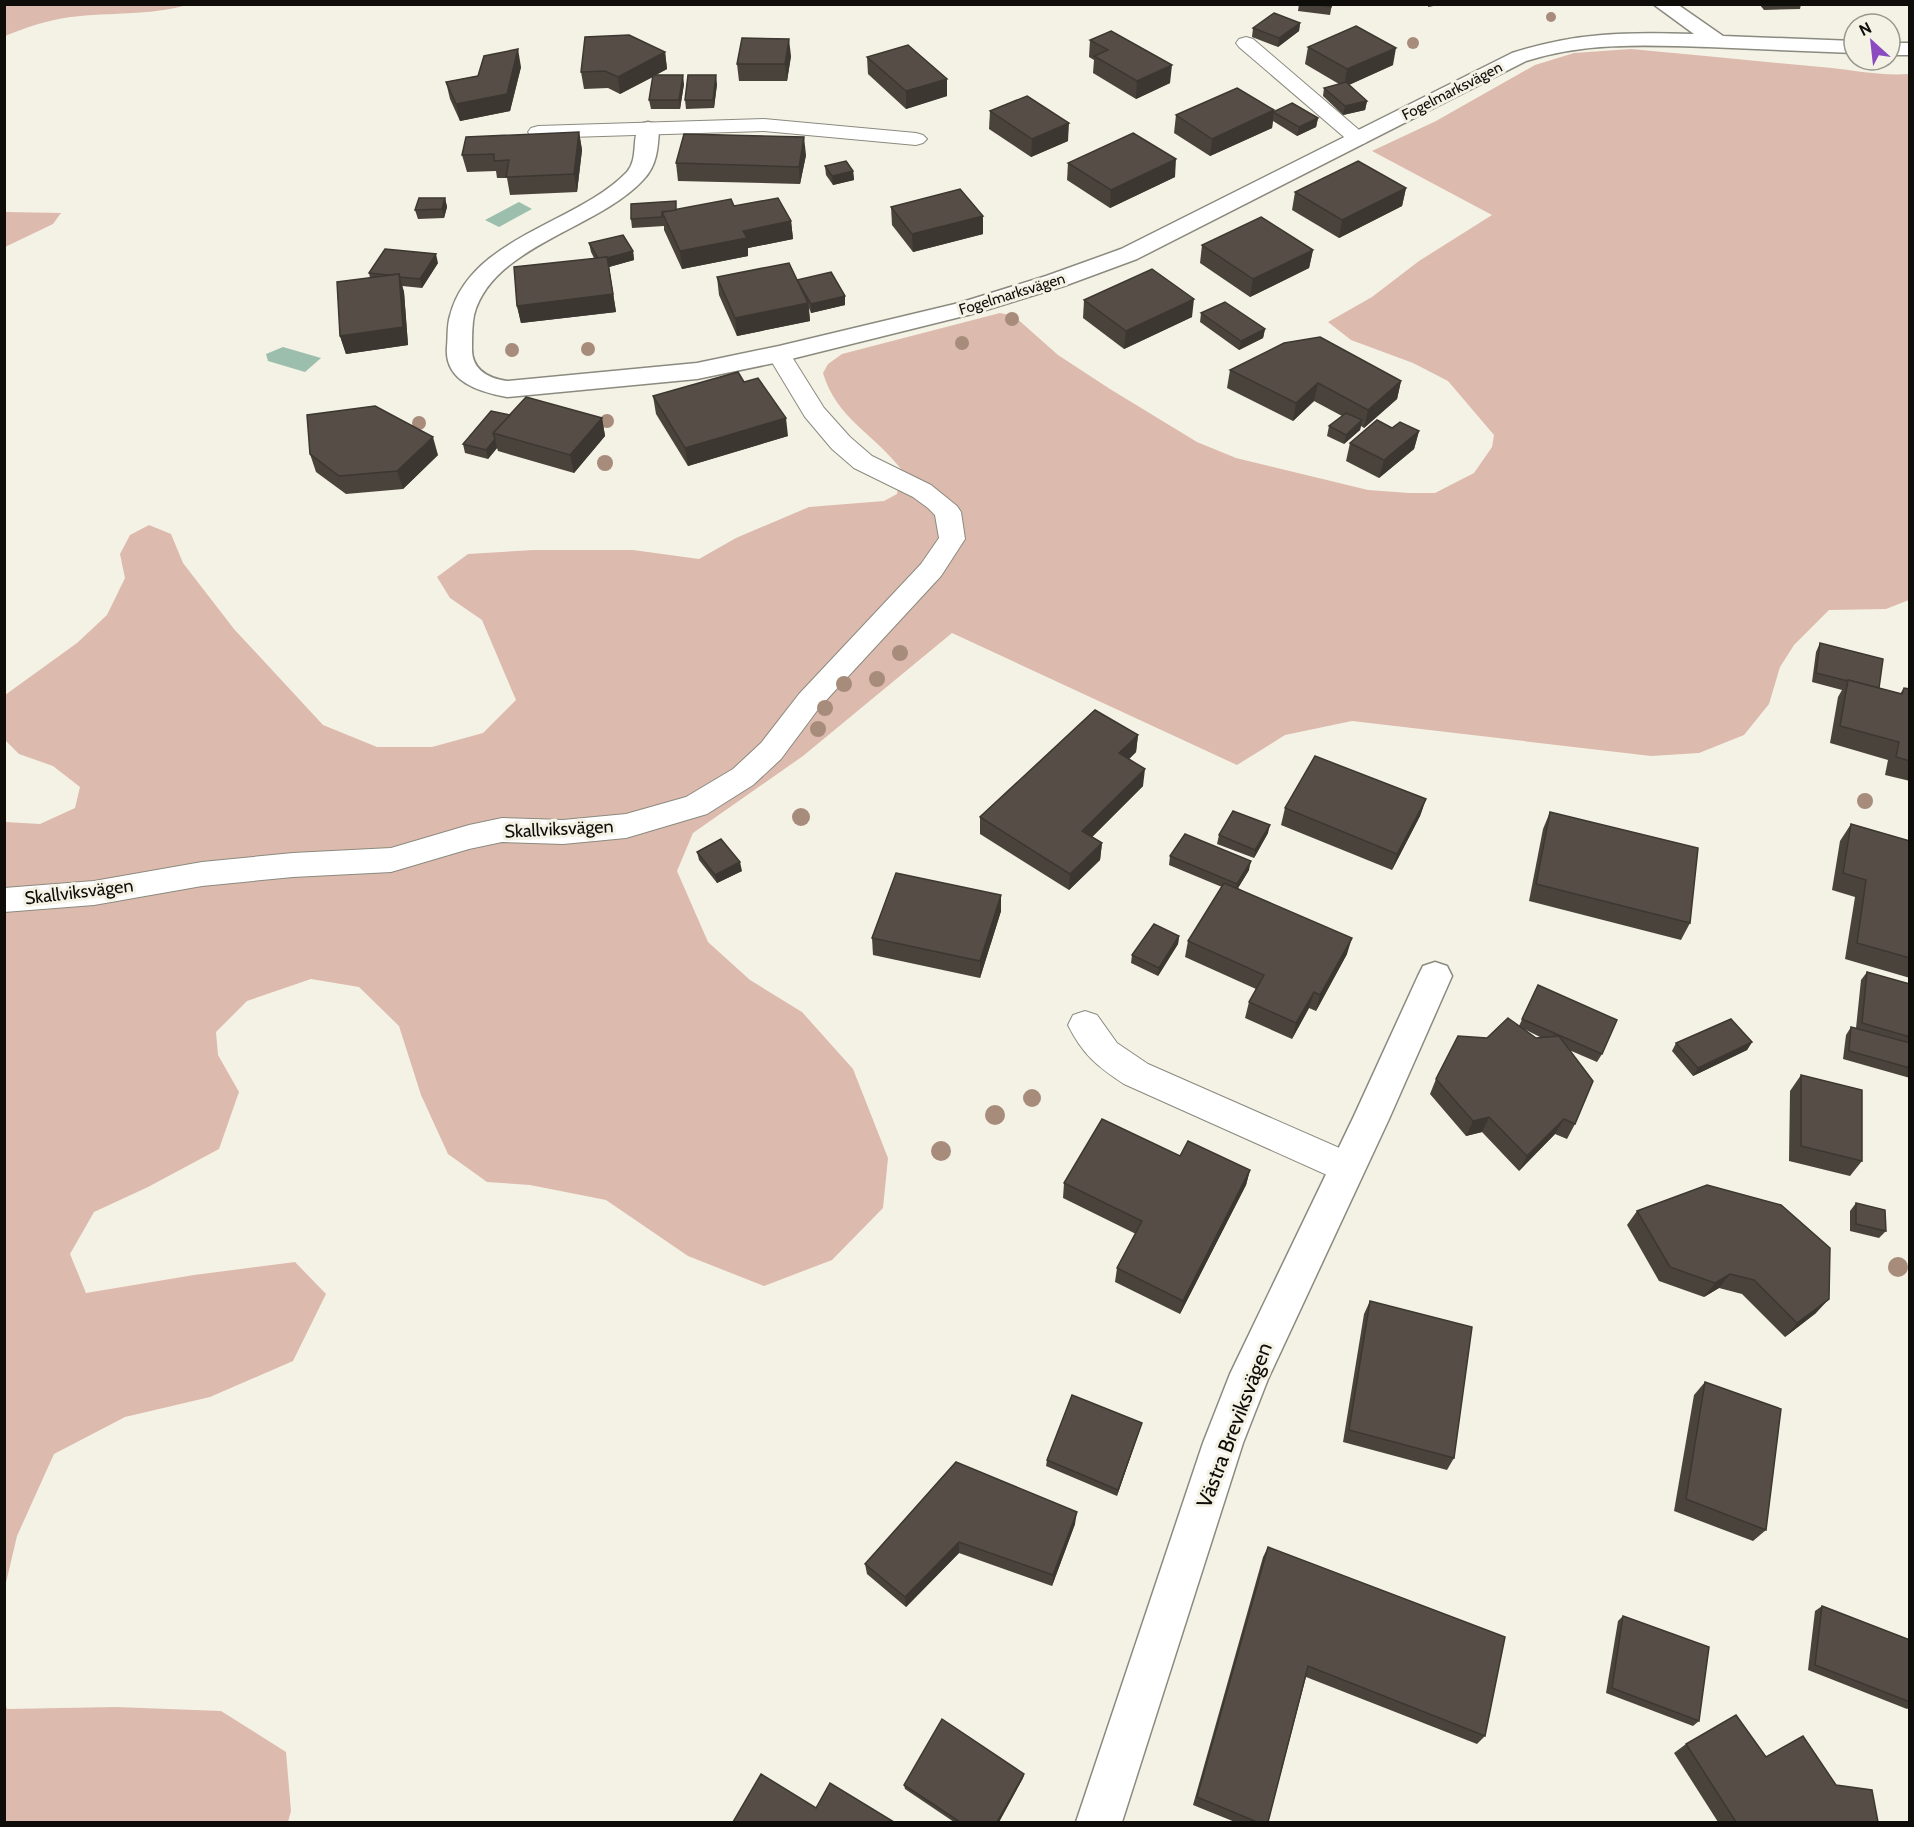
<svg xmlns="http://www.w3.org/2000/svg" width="1914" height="1827" viewBox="0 0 1914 1827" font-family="Cabin,sans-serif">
<rect width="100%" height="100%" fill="#f4f2e5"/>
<g fill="#ddbaae">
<path d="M5 4H187V5C148 16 110 12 71 17 48 20 27 27 5 36Z"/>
<path d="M1631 49C1698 55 1765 62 1832 68 1858 71 1884 76 1909 74V600L1886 609 1829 610 1794 645 1780 667 1769 704 1744 735 1699 753 1651 756 1352 721 1285 735 1237 765 952 633 803 756 693 833 677 871 708 942 750 980 802 1012 853 1069 888 1158 883 1208 832 1260 764 1286 688 1256 606 1200 530 1185 487 1182 448 1154 421 1095 399 1026 359 987 311 979 247 1001 216 1032 218 1055 239 1092 219 1149 148 1187 94 1212 70 1254 86 1293 194 1275 295 1262 326 1294 293 1361 210 1397 125 1417 54 1454 17 1536 5 1587V822L40 824 75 808 80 787 53 766 19 754 5 740V695L77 643 107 615 125 578 120 554 130 535 149 525 171 534 183 563 234 629 323 725 377 747H432L483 733 516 700 482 620 450 598 437 577 468 554 533 550H633L699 559 736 538 809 507 884 501 897 494 901 469C874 434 836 418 823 373L828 364 842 354 1000 313 1014 316 1058 355 1110 389 1197 442 1236 458 1368 490 1409 493H1435L1474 473 1492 447 1494 435 1448 381 1413 363 1351 340 1328 322 1372 297 1419 261 1492 215 1372 151 1436 121 1535 65 1574 53Z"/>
<path d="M5 212H6L61 213 53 224 5 247Z"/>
<path d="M5 1703 7 1709 116 1707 221 1711 286 1752 291 1811 288 1822H5Z"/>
</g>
<g fill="#9cbead">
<path d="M519 202 532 209 499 227 485 220Z"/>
<path d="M283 347 321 358 305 372 268 361 266 354Z"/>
</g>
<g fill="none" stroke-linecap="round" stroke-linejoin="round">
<g stroke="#8b8a7f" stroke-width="2">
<g id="service">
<path d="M1246 37 1253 39 1365 135 1369 139 1365 143 1358 145 1351 143 1239 47 1236 43 1239 39Z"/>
<path d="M764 119 916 133 923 135 927 139 923 143 916 145 764 131 538 138 531 136 528 132 531 128 538 126Z"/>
<path d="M779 347 787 349 824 408 850 437 872 456 931 485 957 506 961 512 965 539 941 576 819 708 781 759 753 785 707 814 626 838 563 844 502 842 469 849 391 872 293 877 202 886 94 905 4 912V888L94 881 202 862 293 853 391 848 469 825 502 818 563 820 626 814 686 797 733 769 761 743 799 694 921 564 939 538 935 515 928 508 913 497 854 468 832 449 805 417 767 354 771 349Z"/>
<path d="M1085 1011 1097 1015 1117 1043 1148 1064 1360 1157 1365 1168 1360 1179 1348 1183 1336 1179 1124 1084C1097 1066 1083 1055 1068 1025L1073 1015Z"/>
</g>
</g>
<g stroke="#8b8a7f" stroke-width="3">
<g id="minor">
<path d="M1653 4H1677L1723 36 1854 41V53C1805 51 1756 49 1708 47 1645 45 1587 42 1526 61L1137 259 1064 286 976 313 779 362 697 379 507 397C480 392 444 382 447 347 448 337 447 325 450 316 470 237 577 224 627 172 639 158 631 138 640 124L648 122 656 124 659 129C658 148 657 166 643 180 598 229 492 246 474 315 472 325 472 337 472 347 471 370 488 378 507 381L697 363 779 346 959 303 1046 276 1121 249 1512 53C1577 32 1626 32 1694 34Z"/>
<rect x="1890" y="43" width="20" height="12"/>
<path d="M1435 962 1447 966 1452 976 1389 1119 1268 1379 1243 1443 1122 1822H1076L1203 1443 1230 1374 1354 1116 1418 976 1423 966Z"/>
</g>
</g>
<use href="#service" fill="#fff" fill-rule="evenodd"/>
<use href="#minor" fill="#fff" fill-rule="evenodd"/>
</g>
<g fill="#a78c7c">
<circle cx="1551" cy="17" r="5"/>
<circle cx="1413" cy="43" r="6"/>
<circle cx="1012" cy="319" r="7"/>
<circle cx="962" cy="343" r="7"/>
<circle cx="588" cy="349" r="7"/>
<circle cx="512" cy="350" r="7"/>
<circle cx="607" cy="421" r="7"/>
<circle cx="419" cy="423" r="7"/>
<circle cx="605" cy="463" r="8"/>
<circle cx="900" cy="653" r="8"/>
<circle cx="877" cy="679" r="8"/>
<circle cx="844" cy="684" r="8"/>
<circle cx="825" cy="708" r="8"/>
<circle cx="818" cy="729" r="8"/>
<circle cx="1865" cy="801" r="8"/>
<circle cx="801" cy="817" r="9"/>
<circle cx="1032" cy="1098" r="9"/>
<circle cx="995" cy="1115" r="10"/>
<circle cx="941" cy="1151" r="10"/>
<circle cx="1898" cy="1267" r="10"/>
</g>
<g fill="#4a433c" fill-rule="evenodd">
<path d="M1299 4H1332L1330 15 1298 11Z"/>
<path d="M1727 4H1801L1800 9 1764 10 1760 5 1729 6Z"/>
<path d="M1865 4H1910V6L1865 5Z"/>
<path d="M1300 23 1299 31 1278 47 1252 37 1253 28Z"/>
<path d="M1090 40 1170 83 1136 99 1093 73 1094 60 1089 57Z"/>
<path d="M1308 47 1393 65 1349 85 1367 101 1365 110 1343 115 1323 96 1324 88 1339 84 1305 64Z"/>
<path d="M665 52 667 69 656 75 684 84 680 109H651L649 100 653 77 620 94 608 88 584 89 581 72Z"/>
<path d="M791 56 787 81H739L737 64Z"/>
<path d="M867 57 947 96 906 109 868 74Z"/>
<path d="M521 67 510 111 460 121 450 99 446 82Z"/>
<path d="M717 84 714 108 686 109 685 100Z"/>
<path d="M1274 110V111L1318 118 1316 127 1297 136 1273 121 1272 128 1210 156 1174 133 1176 115Z"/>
<path d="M990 111 1068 141 1031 157 989 129Z"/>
<path d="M579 132 582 150 577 192 510 195 507 178H497L496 171 467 172 462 155Z"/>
<path d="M806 155 800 184 678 181 676 163Z"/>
<path d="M1068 163 1175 177 1110 208 1067 180Z"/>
<path d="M825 166 853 171 854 180 833 185 826 175Z"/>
<path d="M1406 188 1402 206 1339 238 1292 210 1295 192Z"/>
<path d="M445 198 447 207 444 218 418 219 415 210Z"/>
<path d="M734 206 791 221 793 239 748 248V256L682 269 664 230V226L632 228 631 219 677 210Z"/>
<path d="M891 207 983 216V234L913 252 892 225Z"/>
<path d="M589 243 633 251 634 260 609 267 616 312 521 323 517 306 594 258 591 252Z"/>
<path d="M1202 245 1313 250 1309 268 1250 297 1200 263Z"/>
<path d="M438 263 422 288 402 286 404 292 408 345 346 354 340 336 370 278 369 273Z"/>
<path d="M717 277 797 280 845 305 811 313 809 308 810 321 737 336 719 295Z"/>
<path d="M1084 300 1192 317 1124 349 1083 318Z"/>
<path d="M1201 313 1265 329 1263 338 1239 350 1200 322Z"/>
<path d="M1230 370 1401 381 1397 399 1364 428 1361 426 1360 430 1344 444 1327 436 1329 426 1342 416 1314 401 1293 421 1227 388Z"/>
<path d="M744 382 788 436 688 466 656 414 653 396Z"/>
<path d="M510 415 602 418 605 436 574 473 498 451 497 448 488 459 465 453 463 444Z"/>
<path d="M1392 428 1419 431 1414 449 1379 478 1346 461 1350 443Z"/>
<path d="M310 454 438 455 403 489 346 494 316 472Z"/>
<path d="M1820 643 1879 688 1900 694 1904 688 1910 689V781L1885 775 1888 760 1830 743 1838 697 1842 690 1812 682 1816 652Z"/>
<path d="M1138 735 1136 752 1129 759 1143 786 1092 837 1102 843 1100 860 1069 890 980 834V817Z"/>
<path d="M1426 799 1420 816 1392 870 1281 825 1285 808Z"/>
<path d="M1550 812 1690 923 1681 940 1529 901 1543 829Z"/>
<path d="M1851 824 1910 841V978L1845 959 1855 897 1832 890 1840 841Z"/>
<path d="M1268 833 1254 858 1217 844 1219 835Z"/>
<path d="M697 852 742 871 717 883 699 860Z"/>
<path d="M1170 856 1249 870 1238 888 1347 954 1316 1011 1309 1008 1292 1039 1245 1018 1249 1002 1256 989 1185 957 1188 941 1222 887 1169 865Z"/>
<path d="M1001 911 980 978 873 955 872 938Z"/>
<path d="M1179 936 1178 944 1158 976 1131 963 1132 955Z"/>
<path d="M1867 972 1910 984V1078L1843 1059 1846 1035 1851 1027 1856 1028 1861 980Z"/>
<path d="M1538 985 1602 1054 1597 1062 1569 1050 1575 1124 1567 1139 1555 1134 1519 1171 1482 1132 1466 1136 1430 1094 1436 1079 1487 1038 1519 1026ZM1524 1029 1542 1038H1536Z"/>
<path d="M1752 1042 1747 1050 1693 1076 1672 1051 1676 1043Z"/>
<path d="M1801 1075 1862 1161 1850 1176 1789 1161 1790 1091Z"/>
<path d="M1180 1156 1250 1170 1246 1185 1180 1314 1115 1282 1117 1268 1136 1234 1063 1198 1064 1183Z"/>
<path d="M1856 1203 1886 1231 1879 1238 1850 1231V1211Z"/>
<path d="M1637 1211 1816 1313 1785 1337 1742 1294 1719 1288 1704 1297 1659 1281 1627 1225Z"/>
<path d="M1370 1301 1454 1458 1447 1470 1343 1442 1364 1314Z"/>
<path d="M1705 1382 1766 1530 1753 1541 1674 1511 1694 1395Z"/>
<path d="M1142 1423 1117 1496 1046 1466 1047 1460Z"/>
<path d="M956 1462 1075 1524 1052 1586 959 1553 906 1607 867 1574 865 1564Z"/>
<path d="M1268 1547 1485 1736 1477 1744 1306 1677 1268 1822H1235L1193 1805 1263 1557Z"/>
<path d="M1822 1606 1910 1640V1707L1907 1709 1808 1670 1815 1611Z"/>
<path d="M1623 1616 1699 1721 1693 1726 1606 1693 1618 1621Z"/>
<path d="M1686 1744 1766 1757 1836 1785 1878 1822H1718L1674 1753Z"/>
<path d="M1024 1774 1023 1778 999 1822H954L905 1789 904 1785Z"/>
</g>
<g fill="#3c3731">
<path d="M1429 4H1444L1428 7Z"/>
<path d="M1300 23 1299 31 1278 47 1279 38Z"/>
<path d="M789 39 791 56 787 81 785 64Z"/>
<path d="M1396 48 1393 65 1344 87 1347 69Z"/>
<path d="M518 49 521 67 510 111 460 121 456 104Z"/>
<path d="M665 52 667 69 620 94 618 77Z"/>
<path d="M1172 65 1170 83 1136 99 1137 81Z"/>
<path d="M683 75 684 84 680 109 679 100Z"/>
<path d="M716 75 717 84 714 108 713 100Z"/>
<path d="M947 79V96L906 109V91Z"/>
<path d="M1367 101 1365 110 1343 115 1345 106Z"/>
<path d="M1274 110 1272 128 1210 156 1212 139Z"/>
<path d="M1318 118 1316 127 1297 136 1299 127Z"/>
<path d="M1069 123 1068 141 1031 157 1032 139Z"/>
<path d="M579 132 582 150 577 192 574 174Z"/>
<path d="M804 137 806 155 800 184 799 167Z"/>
<path d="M1176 159 1175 177 1110 208 1111 190Z"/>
<path d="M853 171 854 180 833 185 832 176Z"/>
<path d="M1406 188 1402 206 1339 238 1342 220Z"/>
<path d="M445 198 447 207 444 218 442 209Z"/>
<path d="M983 216V234L913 252 912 234Z"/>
<path d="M791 221 793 239 748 248V256L682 269 680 251 743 231Z"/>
<path d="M1313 250 1309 268 1250 297 1253 279Z"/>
<path d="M633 251 634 260 609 267 616 312 521 323 517 306 599 260Z"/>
<path d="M436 254 438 263 422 288 420 279Z"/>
<path d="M399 274 404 292 408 345 346 354 340 336Z"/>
<path d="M845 296V305L811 313V304Z"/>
<path d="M1194 299 1192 317 1124 349 1126 331Z"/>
<path d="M808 303 810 321 737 336 735 318Z"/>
<path d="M1265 329 1263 338 1239 350 1241 341Z"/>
<path d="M1401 381 1397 399 1364 428 1368 410Z"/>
<path d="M1318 383 1314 401 1293 421 1296 403Z"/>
<path d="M602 418 605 436 574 473 570 455Z"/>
<path d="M786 418 788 436 688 466 685 448Z"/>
<path d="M1362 420 1360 430 1344 444 1346 435Z"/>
<path d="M1419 431 1414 449 1379 478 1384 460Z"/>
<path d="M433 437 438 455 403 489 397 471Z"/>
<path d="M495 439 497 448 488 459 486 450Z"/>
<path d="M1138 735 1136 752 1117 771 1119 753Z"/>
<path d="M1145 769 1143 786 1081 848 1082 831Z"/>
<path d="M1426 799 1420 816 1392 870 1397 854Z"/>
<path d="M1270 825 1268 833 1254 858 1255 850Z"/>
<path d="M1102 843 1100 860 1069 890 1070 874Z"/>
<path d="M1251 861 1249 870 1235 893 1237 884Z"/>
<path d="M740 862 742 871 717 883 715 875Z"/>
<path d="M1001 895V911L980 978V961Z"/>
<path d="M1179 936 1178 944 1158 976 1159 968Z"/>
<path d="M1352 938 1347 954 1316 1011 1320 995Z"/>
<path d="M1314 992 1309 1008 1292 1039 1296 1023Z"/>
<path d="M1752 1042 1747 1050 1693 1076 1698 1068Z"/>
<path d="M1489 1117 1482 1132 1466 1136 1473 1121Z"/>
<path d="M1564 1119 1555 1134 1519 1171 1527 1156Z"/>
<path d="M1250 1170 1246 1185 1180 1314 1183 1301Z"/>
<path d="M1730 1274 1719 1288 1704 1297 1715 1283Z"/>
<path d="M1829 1299 1816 1313 1785 1337 1797 1323Z"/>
<path d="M1142 1423 1140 1429 1117 1496 1118 1490Z"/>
<path d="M1077 1512 1075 1524 1052 1586 1053 1575Z"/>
<path d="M959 1542V1553L906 1607 905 1597Z"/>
<path d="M1024 1774 1023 1778 999 1822H997Z"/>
</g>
<g fill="#564e46" stroke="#3c3731" stroke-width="1.5">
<path d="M1313 4H1332L1331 7Z"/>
<path d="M1274 13 1300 23 1279 38 1253 28Z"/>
<path d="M1356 26 1396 48 1347 69 1308 47Z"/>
<path d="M1111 31 1172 65 1137 81 1094 56 1108 50 1090 40Z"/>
<path d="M629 35 665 52 618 77 605 71 581 72 585 37Z"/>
<path d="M742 38 789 39 785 64H737Z"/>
<path d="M908 45 947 79 906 91 867 57Z"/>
<path d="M518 49 507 94 456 104 446 82 478 76 484 56Z"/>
<path d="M653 75H683L679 100H649Z"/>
<path d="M688 75H716L713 100H685Z"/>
<path d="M1346 82 1367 101 1345 106 1324 88Z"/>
<path d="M1237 88 1274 110 1212 139 1176 115Z"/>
<path d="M1027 96 1069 123 1032 139 990 111Z"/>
<path d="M1292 103 1318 118 1299 127 1273 112Z"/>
<path d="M579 132 574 174 506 177 509 160 494 161V154L462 155 466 137Z"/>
<path d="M1133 133 1176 159 1111 190 1068 163Z"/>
<path d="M684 134 804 137 799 167 676 163Z"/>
<path d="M846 161 853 171 832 176 825 166Z"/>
<path d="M1358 161 1406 188 1342 220 1295 192Z"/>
<path d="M960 189 983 216 912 234 891 207Z"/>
<path d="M419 198H445L442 209 415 210Z"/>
<path d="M778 198 791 221 743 231 747 238 680 251 662 212 731 199 734 206Z"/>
<path d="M676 201V210L662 212V217L631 219V204Z"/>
<path d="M1261 217 1313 250 1253 279 1202 245Z"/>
<path d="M623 235 633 251 607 258V257L598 258 589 243Z"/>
<path d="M385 249 436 254 420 279 400 277 399 274 388 275 369 273Z"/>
<path d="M607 257 613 294 517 306 514 267Z"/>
<path d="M789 263 808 303 735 318 717 277Z"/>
<path d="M1152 269 1194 299 1126 331 1084 300Z"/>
<path d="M831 272 845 296 811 304 797 280Z"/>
<path d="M399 274 403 327 340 336 337 282Z"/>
<path d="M1225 302 1265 329 1241 341 1201 313Z"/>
<path d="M1320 337 1401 381 1368 410 1318 383 1296 403 1230 370 1284 343Z"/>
<path d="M738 372 744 382 758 378 786 418 685 448 653 396Z"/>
<path d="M526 397 602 418 570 455 493 433Z"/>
<path d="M375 406 433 437 397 471 339 476 310 454 307 415Z"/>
<path d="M491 411 510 415 493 433 495 439 486 450 463 444Z"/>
<path d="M1346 413 1362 420 1346 435 1329 426Z"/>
<path d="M1377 420 1392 428 1400 422 1419 431 1384 460 1350 443Z"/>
<path d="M1820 643 1883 659 1879 688 1848 680V681L1816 673Z"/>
<path d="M1848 680 1902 694 1904 688 1910 689V761L1896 757 1899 742 1840 726Z"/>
<path d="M1095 710 1138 735 1119 753 1145 769 1082 831 1102 843 1070 874 980 817Z"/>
<path d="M1315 756 1426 799 1397 854 1285 808Z"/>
<path d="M1233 811 1270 825 1255 850 1219 835Z"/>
<path d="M1550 812 1698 848 1690 923 1536 884Z"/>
<path d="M1851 824 1910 841V958L1857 943 1866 880 1843 873Z"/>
<path d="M1185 834 1251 861 1237 884 1170 856Z"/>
<path d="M721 839 740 862 715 875 697 852Z"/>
<path d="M896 873 1001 895 980 961 872 938Z"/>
<path d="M1224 883 1352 938 1320 995 1314 992 1296 1023 1249 1002 1264 975 1188 941Z"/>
<path d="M1154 924 1179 936 1159 968 1132 955Z"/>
<path d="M1867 972 1910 984V1037L1862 1023Z"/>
<path d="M1538 985 1617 1020 1602 1054 1522 1019Z"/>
<path d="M1508 1018 1536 1038 1559 1036 1593 1081 1575 1124 1564 1119 1527 1156 1489 1117 1473 1121 1436 1079 1458 1036 1487 1038Z"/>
<path d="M1731 1019 1752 1042 1698 1068 1676 1043Z"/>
<path d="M1851 1027 1910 1043V1068L1849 1051Z"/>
<path d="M1801 1075 1862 1090V1161L1801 1146Z"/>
<path d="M1102 1119 1180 1156 1188 1141 1250 1170 1183 1301 1117 1268 1142 1221 1064 1183Z"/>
<path d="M1707 1185 1781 1205 1830 1248 1829 1299 1797 1323 1754 1280 1730 1274 1715 1283 1670 1267 1637 1211Z"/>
<path d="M1856 1203 1885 1210 1886 1231 1856 1224Z"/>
<path d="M1370 1301 1472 1327 1454 1458 1349 1430Z"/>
<path d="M1705 1382 1781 1409 1766 1530 1686 1499Z"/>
<path d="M1072 1395 1142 1423 1118 1490 1047 1460Z"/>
<path d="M956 1462 1077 1512 1053 1575 959 1542 905 1597 865 1564Z"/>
<path d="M1268 1547 1505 1637 1485 1736 1308 1666 1268 1822H1257L1197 1797Z"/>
<path d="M1822 1606 1910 1640V1702L1815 1665Z"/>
<path d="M1623 1616 1709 1647 1699 1721 1612 1688Z"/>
<path d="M1736 1715 1766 1757 1803 1736 1836 1785 1872 1790 1878 1822H1736L1686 1744Z"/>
<path d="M942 1719 1024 1774 997 1822H960L904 1785Z"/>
<path d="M761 1774 816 1808 830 1783 894 1822H733Z"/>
</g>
<g text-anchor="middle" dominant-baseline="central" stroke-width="6" stroke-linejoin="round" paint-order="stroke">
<g font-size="15" fill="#0e0d09" stroke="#f4f2e5">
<text transform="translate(1452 91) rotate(-27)">Fogelmarksvägen</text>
<text transform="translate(1012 294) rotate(-17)">Fogelmarksvägen</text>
</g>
<g font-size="18" fill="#0e0d09" stroke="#f4f2e5">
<text transform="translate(559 829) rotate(-3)">Skallviksvägen</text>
<text transform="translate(79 892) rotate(-7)">Skallviksvägen</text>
</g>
<g font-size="21" fill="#0e0d09" stroke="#f4f2e5">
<text transform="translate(1234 1425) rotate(-69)">Västra Breviksvägen</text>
</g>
</g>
<rect width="1914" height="1827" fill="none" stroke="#0e0d09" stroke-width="12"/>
<g transform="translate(1872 42) rotate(333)"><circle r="28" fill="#f4f2e5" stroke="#98968d" stroke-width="1.5"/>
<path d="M0-4.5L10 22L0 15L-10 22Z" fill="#8b4abf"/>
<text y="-9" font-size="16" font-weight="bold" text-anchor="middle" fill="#0e0d09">N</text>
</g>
</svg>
